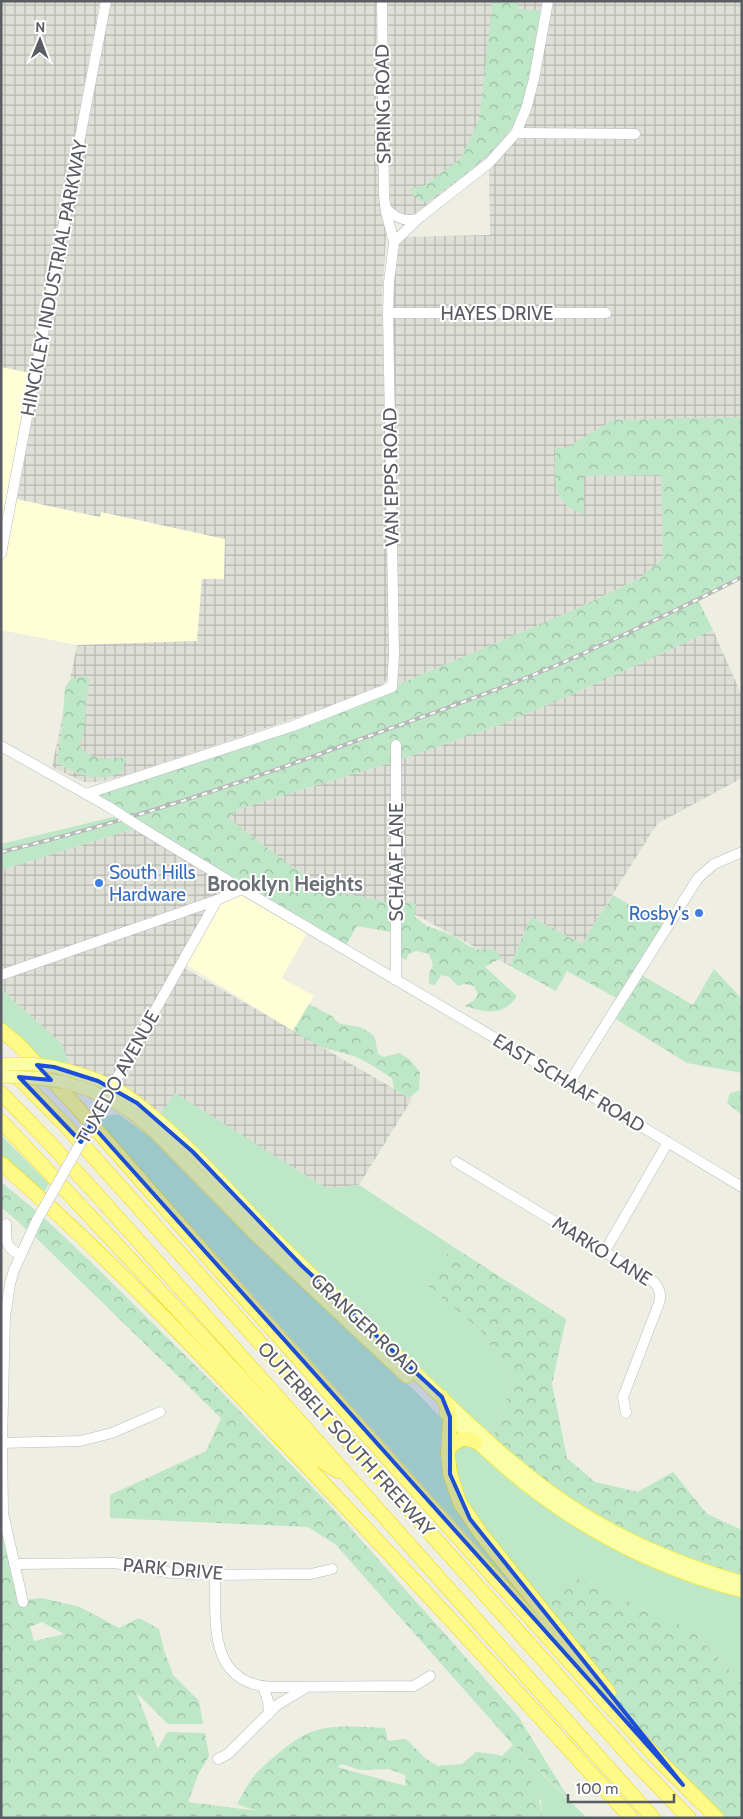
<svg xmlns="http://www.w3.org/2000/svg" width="743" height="1819" viewBox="0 0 743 1819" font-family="Cabin,sans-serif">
<defs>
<pattern id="industrial-grid" width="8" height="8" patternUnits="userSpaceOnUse" patternTransform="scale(1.25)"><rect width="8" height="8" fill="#dedfd6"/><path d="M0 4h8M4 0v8" fill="none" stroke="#b7b8b1"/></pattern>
<pattern id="forest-crowns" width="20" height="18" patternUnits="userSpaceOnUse" patternTransform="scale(1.25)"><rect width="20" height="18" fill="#bde7c6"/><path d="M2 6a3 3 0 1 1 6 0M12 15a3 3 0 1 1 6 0" fill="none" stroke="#9dbea4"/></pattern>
</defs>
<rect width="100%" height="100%" fill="#eeeee2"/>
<g fill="#fffed6">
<path d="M1 367 31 373 7 497 99 517 101 512 225 538 224 579H202L197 641 77 645 1 630Z"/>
<path d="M242 889 309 929 282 978 314 996 293 1031 182 962 217 900Z"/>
</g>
<g fill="url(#industrial-grid)">
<path d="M1 1H100L31 373 1 367Z"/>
<path d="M111 1H377L380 207 385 226 386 236 382 298 390 667 389 675 383 685 370 693 132 773 100 782H83L52 767 77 645 197 641 202 579H224L225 539 101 512 100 517 17 499Z"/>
<path d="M387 1H742V327L740 330 741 418 613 420 566 476 661 475 663 559 640 578 576 609 392 687 388 313 399 237 490 235 489 163 516 133 517 119 512 128 492 153 464 177 415 214 411 216H403L390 207Z"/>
<path d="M713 630 742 696V778L657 824 597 919 582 944 531 917 510 966 396 904 322 889 229 819 236 810 396 761 500 725 571 695Z"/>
<path d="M140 827 242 889 217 900 181 966 412 1099 359 1185 326 1188 175 1094 157 1119 71 1071 62 1044 1 989V870Z"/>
</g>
<g fill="#bde7c6">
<path d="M122 815 140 827 1 870V844Z"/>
<path d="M1 989 62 1044 71 1071 45 1066 1 1030Z"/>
<path d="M175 1093 326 1188 359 1185 452 1246 429 1286 483 1333 513 1383 491 1443 157 1119Z"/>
<path d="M118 1114 150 1137 224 1212 352 1334 416 1392 444 1421V1471L536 1612 99 1123C105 1115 109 1115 118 1114Z"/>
<path d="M1 1135 49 1184 43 1194 1 1158Z"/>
<path d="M464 1438 742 1591V1683L693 1631 543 1609 455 1490 453 1443Z"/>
<path d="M513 1745 587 1818H542L541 1801 502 1756Z"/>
</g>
<g fill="url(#forest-crowns)" fill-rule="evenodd">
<path d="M491 1H517L518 9 546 11 521 121H515C497 154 460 178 430 200L423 202 413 195 410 189 425 185 460 159 479 120 492 7Z"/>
<path d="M742 327V577L698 600 713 630 571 695 500 725 396 761 236 810 229 819 322 889 396 904V933L357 926 344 949 86 794 392 687 576 609 640 578 663 558 661 475 584 476V514C549 503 555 479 555 448H566L613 420 741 417 740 330Z"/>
<path d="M84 675 89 679 84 731 80 746C91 761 109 760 126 757L127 759 124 763V770C103 785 77 775 57 763L62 730 65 688 69 681Z"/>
<path d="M613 895 667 926 638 973 693 1005 714 969 742 999V1073L687 1063 611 1016 620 1000 567 971 556 991 510 966 531 917 582 944 597 919Z"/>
<path d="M403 902 416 904 415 917 427 926 452 935 469 946 480 950 488 949 497 951 501 958 485 967 517 996C505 1016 485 1013 465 1006L474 1000 478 994 474 986 464 984 458 986 449 977 441 975 435 985 429 984V974L433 965 429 954 416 951 409 954 406 960 400 957V907Z"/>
<path d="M309 1004 332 1016 336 1021 341 1024 360 1027 372 1034 375 1038 378 1054 384 1057 400 1053 409 1059 420 1072 419 1090 409 1098 394 1089 392 1078 370 1064 354 1056 321 1047 293 1031Z"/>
<path d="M742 1090V1115L727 1103 730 1093Z"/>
<path d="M1 1182 40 1214 95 1266 214 1384 337 1513 518 1716 569 1799 513 1745 336 1545 308 1527 110 1518V1495L206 1451 221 1418 31 1233 1 1207Z"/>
<path d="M452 1246 566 1319 552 1384 567 1458 595 1482 638 1492 673 1472 707 1514 742 1530V1582L621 1535 491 1443 513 1383 483 1333 428 1286Z"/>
<path d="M1 1524 23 1600 42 1598 80 1607 119 1628 139 1618 159 1629 164 1650 173 1675 199 1701 203 1724H168L136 1692 158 1749 167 1732 205 1733 209 1756 199 1773 188 1802 257 1811 237 1804C242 1795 247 1785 253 1777 263 1765 297 1736 311 1732 334 1724 361 1727 385 1728L388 1741 406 1739 425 1758 438 1766 462 1764 476 1752C485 1753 496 1753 504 1757 529 1771 540 1790 542 1818H1ZM42 1622 64 1634 34 1641 30 1627ZM341 1764 360 1770 389 1769 405 1775 406 1786 337 1767Z"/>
<path d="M576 1578 693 1631 742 1683V1818H717L626 1714 543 1609Z"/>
</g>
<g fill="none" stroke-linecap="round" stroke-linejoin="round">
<g stroke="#babbc1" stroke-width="11">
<g id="minor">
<path d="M382 1 384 195 386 212 394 242"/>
<path d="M516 133 635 134"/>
<path d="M386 208C395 218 404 222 417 219"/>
<path d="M388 313H606"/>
<path d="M1 554 106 1"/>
<path d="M1 746 109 807"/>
<path d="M86 794 293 726 392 687 394 655 388 313 389 282 394 242 420 217 489 163 516 133 526 109 534 79 548 1"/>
<path d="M140 827 242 889 500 1041 742 1187"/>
<path d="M1 975 217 900 242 889"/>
<path d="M396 980V745"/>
<path d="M569 1083 698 878 714 864 742 852"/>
<path d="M97 1114 217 900"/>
<path d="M456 1162 653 1281C659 1288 662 1294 659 1303L623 1397 626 1413"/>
<path d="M6 1224C6 1239 5 1249 20 1254"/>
<path d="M605 1251 668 1142"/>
<path d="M1 1443 80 1441 112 1433 160 1412"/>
<path d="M14 1564 115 1563 172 1573 215 1575 311 1574 332 1569"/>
<path d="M215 1575C216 1620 207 1682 270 1687L414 1686 430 1676"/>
<path d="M23 1602 3 1513 2 1443 5 1317 10 1284 14 1270 37 1220"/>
<path d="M263 1686 268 1701 269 1714"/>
<path d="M218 1759 228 1754 277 1705 304 1689"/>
</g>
</g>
<g stroke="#f6eb53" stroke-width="14">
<g id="major">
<path d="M54 1067C74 1072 94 1077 112 1087 133 1098 151 1114 168 1129 207 1164 241 1205 278 1242 320 1284 365 1325 408 1366 455 1410 501 1456 552 1493 609 1534 675 1563 742 1582"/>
<path d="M63 1082 89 1090 107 1098 131 1112 155 1132 257 1236 407 1377"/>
<path d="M446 1413C472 1437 497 1462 525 1484 589 1534 663 1571 742 1591"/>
</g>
</g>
<g stroke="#f0d800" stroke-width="15">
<g id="highway">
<path d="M1 1030 18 1044 74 1104 223 1274 595 1690 661 1762 717 1818"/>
<path d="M13 1072 65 1125 634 1761 689 1818"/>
<path d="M1 1093 48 1141 100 1198 653 1818"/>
<path d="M1 1121 315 1457 338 1471"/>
<path d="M1 1163C102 1251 195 1348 287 1445 404 1568 518 1692 631 1818"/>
<path d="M442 1397 449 1411 450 1417 448 1454 450 1474 460 1503 481 1534 609 1693"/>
<path d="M448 1450C457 1439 463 1436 476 1442"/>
</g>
</g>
<use href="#minor" stroke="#fff" stroke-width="10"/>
<use href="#major" stroke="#faffa6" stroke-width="12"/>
<use href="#highway" stroke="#fffa88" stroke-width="14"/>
<g stroke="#b7b8b8" stroke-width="4">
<path id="rail" d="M1 852C119 824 236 785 350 743 419 718 488 694 555 666 618 638 680 609 742 577"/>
</g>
<use href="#rail" stroke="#fff" stroke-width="2" stroke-dasharray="5.5" stroke-linecap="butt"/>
<g stroke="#babbc1" stroke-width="11" stroke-linecap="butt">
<g id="minor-bridge">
<path d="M109 807 140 827"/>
<path d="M37 1220 97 1114"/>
</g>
</g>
<g stroke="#f6eb53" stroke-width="14" stroke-linecap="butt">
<g id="major-bridge">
<path d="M1 1064H33L54 1067"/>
<path d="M1 1076 45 1079 63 1082"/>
</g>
</g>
<use href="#minor-bridge" stroke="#fff" stroke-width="10"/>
<use href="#major-bridge" stroke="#faffa6" stroke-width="12"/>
</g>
<path fill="#1d4ed8" fill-opacity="0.2" stroke="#1d4ed8" stroke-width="4" stroke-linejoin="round" d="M37 1065 54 1067 98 1081 137 1103 193 1152 301 1265 442 1397 450 1417V1474L470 1519 683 1785 91 1124 81 1142 19 1077 51 1080Z"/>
<g fill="#3f7fe0" stroke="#fff" stroke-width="2">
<circle cx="99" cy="883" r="5"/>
<circle cx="699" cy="913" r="5"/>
</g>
<g text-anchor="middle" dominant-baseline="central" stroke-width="4" stroke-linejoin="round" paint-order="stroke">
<g font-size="19" fill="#5a5c63" stroke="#fff">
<text transform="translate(383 104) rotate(-91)">SPRING ROAD</text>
<text transform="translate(54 278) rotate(-79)">HINCKLEY INDUSTRIAL PARKWAY</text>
<text x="497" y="313">HAYES DRIVE</text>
<text transform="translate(391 477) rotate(-91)">VAN EPPS ROAD</text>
<text transform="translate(396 862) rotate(-90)">SCHAAF LANE</text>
<text transform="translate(118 1077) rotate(-61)">TUXEDO AVENUE</text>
<text transform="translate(569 1083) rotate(31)">EAST SCHAAF ROAD</text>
<text transform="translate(602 1251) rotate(32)">MARKO LANE</text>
<text transform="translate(365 1325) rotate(43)">GRANGER ROAD</text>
<text transform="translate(346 1439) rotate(48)">OUTERBELT SOUTH FREEWAY</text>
<text transform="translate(173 1569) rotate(5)">PARK DRIVE</text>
</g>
<g font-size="19" fill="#366cbe" stroke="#fff" text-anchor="start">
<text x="109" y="872">South Hills<tspan x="109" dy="22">Hardware</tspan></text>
<text x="689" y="913" text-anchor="end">Rosby's</text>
</g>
<g font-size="21" font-weight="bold" fill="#6b6e75" stroke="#fff">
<text x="285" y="883">Brooklyn Heights</text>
</g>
</g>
<rect width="743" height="1819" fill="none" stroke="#5a5c63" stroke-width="5"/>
<g transform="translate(40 40) rotate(1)" stroke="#ffffff" stroke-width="4" paint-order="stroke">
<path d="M0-4L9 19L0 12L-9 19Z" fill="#5a5c63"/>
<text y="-8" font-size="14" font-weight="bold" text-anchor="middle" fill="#5a5c63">N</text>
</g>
<path d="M568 1794v8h106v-8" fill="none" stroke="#5a5c63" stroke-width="2.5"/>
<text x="576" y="1794" font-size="15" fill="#5a5c63" stroke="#ffffff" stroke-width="4" paint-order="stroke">100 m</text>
</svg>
